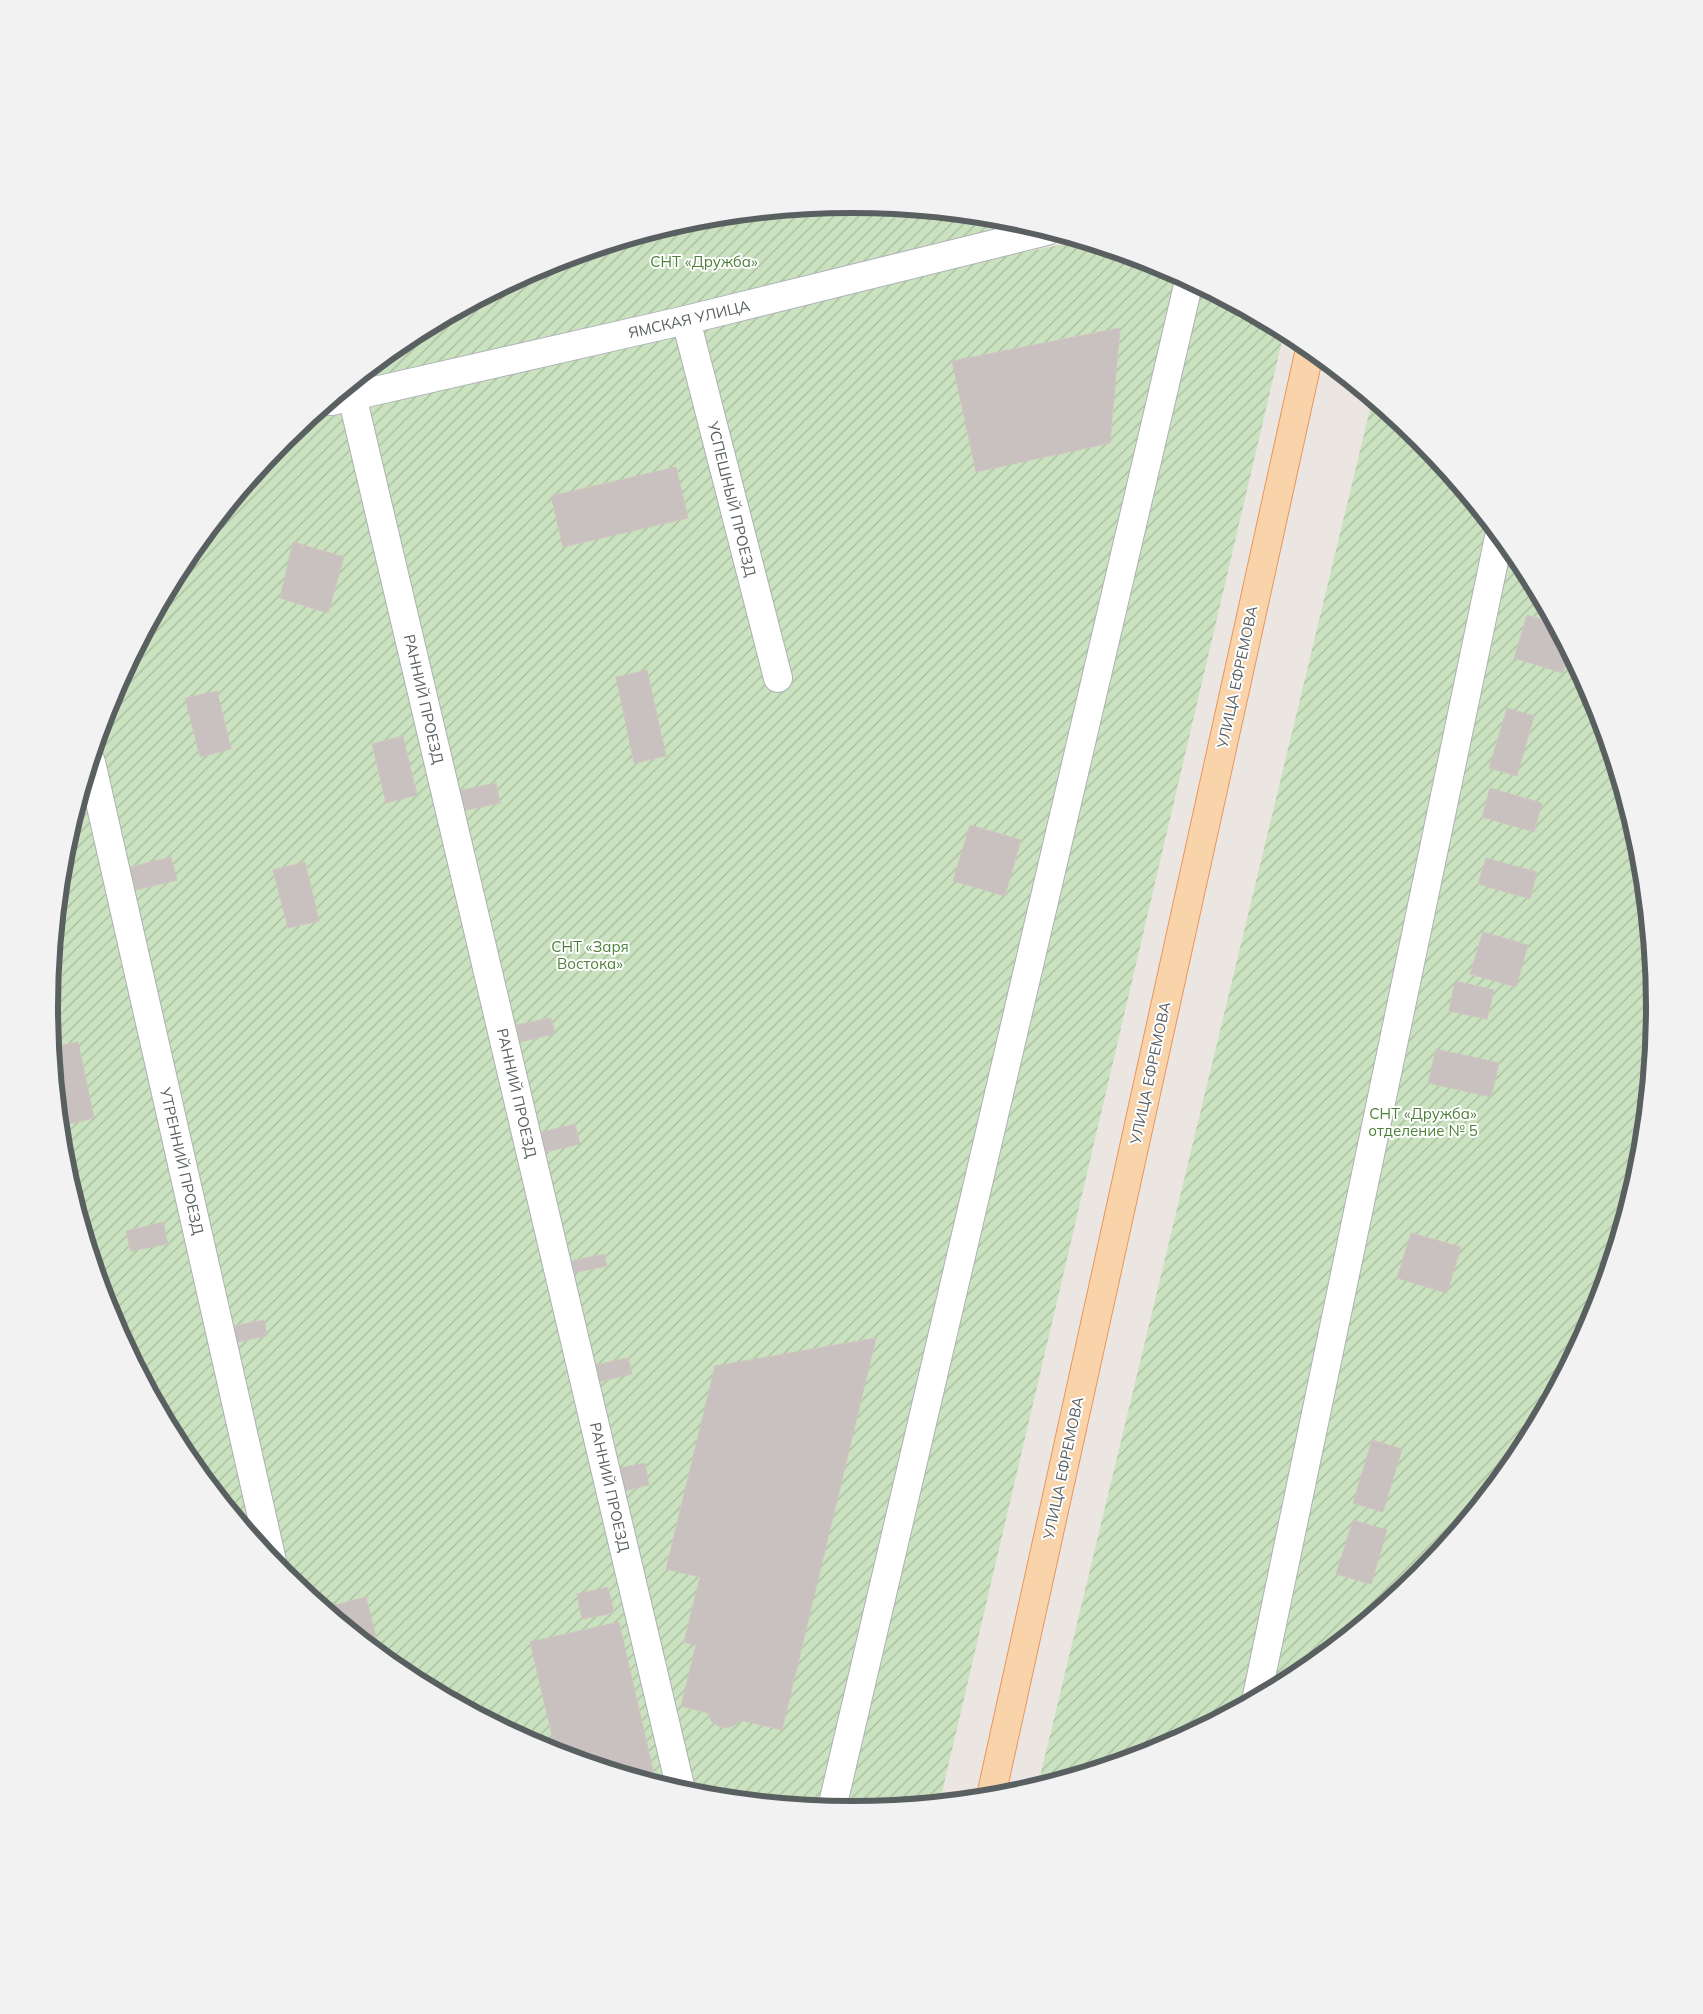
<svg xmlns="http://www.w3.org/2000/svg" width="1703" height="2014" viewBox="0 0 1703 2014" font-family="Mulish,sans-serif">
<defs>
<pattern id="garden-furrows" width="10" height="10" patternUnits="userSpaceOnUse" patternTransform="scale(1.25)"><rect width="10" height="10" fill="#cae2bf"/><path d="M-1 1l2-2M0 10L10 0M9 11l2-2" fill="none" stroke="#a7bb9f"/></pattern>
</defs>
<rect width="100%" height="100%" fill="#ece6e2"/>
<g fill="url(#garden-furrows)">
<path d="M852 204 1008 220 1032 227 351 384 406 339 545 265 695 220Z"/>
<path d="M1079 241 1159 265 1284 332 940 1801 851 1810 695 1794 544 1749 405 1674 284 1574 184 1453 110 1314 64 1163 49 1007 64 850 110 700 184 561 284 439 331 401 686 320Z"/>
<path d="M1372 401 1419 440 1519 561 1593 700 1639 851 1654 1007 1639 1164 1593 1314 1519 1453 1419 1575 1297 1675 1158 1749 1038 1785Z"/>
</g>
<g fill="#c8c1bf" stroke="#d0c6c0">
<path d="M1120 328 1110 443 976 472 952 361Z"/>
<path d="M676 467 688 518 563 547 551 496Z"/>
<path d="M293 542 344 557 328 613 280 598Z"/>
<path d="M1527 615 1552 622 1569 654 1563 673 1514 658Z"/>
<path d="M647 670 666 756 634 763 616 677Z"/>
<path d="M217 691 231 749 200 757 185 698Z"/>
<path d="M1507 708 1534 716 1517 776 1489 768Z"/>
<path d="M403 736 417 795 386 803 372 744Z"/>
<path d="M496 783 500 803 462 811 457 791Z"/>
<path d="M1490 788 1542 803 1534 832 1482 817Z"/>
<path d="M970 825 1021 840 1005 896 953 881Z"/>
<path d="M171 857 177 880 128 892 122 869Z"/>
<path d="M1486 858 1537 872 1530 899 1478 884Z"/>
<path d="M305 862 319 921 288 928 273 870Z"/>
<path d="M1483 932 1528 945 1516 987 1470 974Z"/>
<path d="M1455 981 1494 990 1487 1019 1449 1011Z"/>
<path d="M551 1018 555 1034 520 1042 516 1025Z"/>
<path d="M78 1042 94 1118 60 1126 53 1047Z"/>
<path d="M1436 1049 1499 1063 1491 1097 1428 1083Z"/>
<path d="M575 1124 580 1144 545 1152 541 1132Z"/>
<path d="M1635 1139 1641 1140 1639 1164 1623 1217 1617 1215Z"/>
<path d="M163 1222 168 1244 131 1251 126 1231Z"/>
<path d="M1411 1233 1461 1247 1447 1293 1397 1278Z"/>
<path d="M604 1254 607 1266 573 1273 570 1261Z"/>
<path d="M264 1320 267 1336 233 1343 229 1327Z"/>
<path d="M876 1338 782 1730 740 1720 735 1725 727 1728 718 1726 711 1721 708 1713 681 1706 696 1645 684 1642 700 1577 666 1569 715 1366Z"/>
<path d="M628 1358 632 1374 598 1382 595 1365Z"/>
<path d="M1522 1437 1527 1438 1519 1453Z"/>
<path d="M1372 1440 1402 1449 1383 1512 1353 1503Z"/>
<path d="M645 1463 649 1485 620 1492 615 1469Z"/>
<path d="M1353 1520 1387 1530 1371 1584 1336 1574Z"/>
<path d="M608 1587 614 1613 582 1619 577 1594Z"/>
<path d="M366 1597 380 1653 338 1619 335 1605Z"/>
<path d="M619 1622 656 1783 556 1752 530 1642Z"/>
</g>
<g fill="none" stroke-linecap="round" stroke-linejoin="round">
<g stroke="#adb2b4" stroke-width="30">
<g id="minor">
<path d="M686 320 778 678"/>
<path d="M352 396 681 1790"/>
<path d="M331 401 686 320 1047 231"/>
<path d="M91 762 272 1561"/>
<path d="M1257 1696 1499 537"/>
<path d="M832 1808 1189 281"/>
</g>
</g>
<g stroke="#e7965f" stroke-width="30">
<path id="major" d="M991 1796 1310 349"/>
</g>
<use href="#minor" stroke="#fff" stroke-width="28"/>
<use href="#major" stroke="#f9d3a9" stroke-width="28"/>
</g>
<g text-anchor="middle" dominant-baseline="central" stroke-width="4" stroke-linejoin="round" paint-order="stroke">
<g font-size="15" fill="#4d813a" stroke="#fff">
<text x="704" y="261">СНТ «Дружба»</text>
<text x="590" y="946">СНТ «Заря<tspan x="590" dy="17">Востока»</tspan></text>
<text x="1423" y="1113">СНТ «Дружба»<tspan x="1423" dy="17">отделение № 5</tspan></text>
</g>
<g font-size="15" fill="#5a6062" stroke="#fff">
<text transform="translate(689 319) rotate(-13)">ЯМСКАЯ УЛИЦА</text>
<text transform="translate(732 499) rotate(76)">УСПЕШНЫЙ ПРОЕЗД</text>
<text transform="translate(1237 677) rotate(-78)">УЛИЦА ЕФРЕМОВА</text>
<text transform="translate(424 699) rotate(77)">РАННИЙ ПРОЕЗД</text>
<text transform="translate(1150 1073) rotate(-78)">УЛИЦА ЕФРЕМОВА</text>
<text transform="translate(517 1093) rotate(77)">РАННИЙ ПРОЕЗД</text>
<text transform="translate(182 1161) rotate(77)">УТРЕННИЙ ПРОЕЗД</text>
<text transform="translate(1063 1468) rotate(-78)">УЛИЦА ЕФРЕМОВА</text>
<text transform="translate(610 1487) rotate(77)">РАННИЙ ПРОЕЗД</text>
</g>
</g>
<path d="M0 0H1703V2014H0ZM58 1007a794 794 0 1 1 1588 0a794 794 0 1 1-1588 0Z" fill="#f2f2f2" fill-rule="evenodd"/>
<path fill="none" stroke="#5a6062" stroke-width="6" d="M58 1007a794 794 0 1 1 1588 0a794 794 0 1 1-1588 0Z"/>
</svg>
